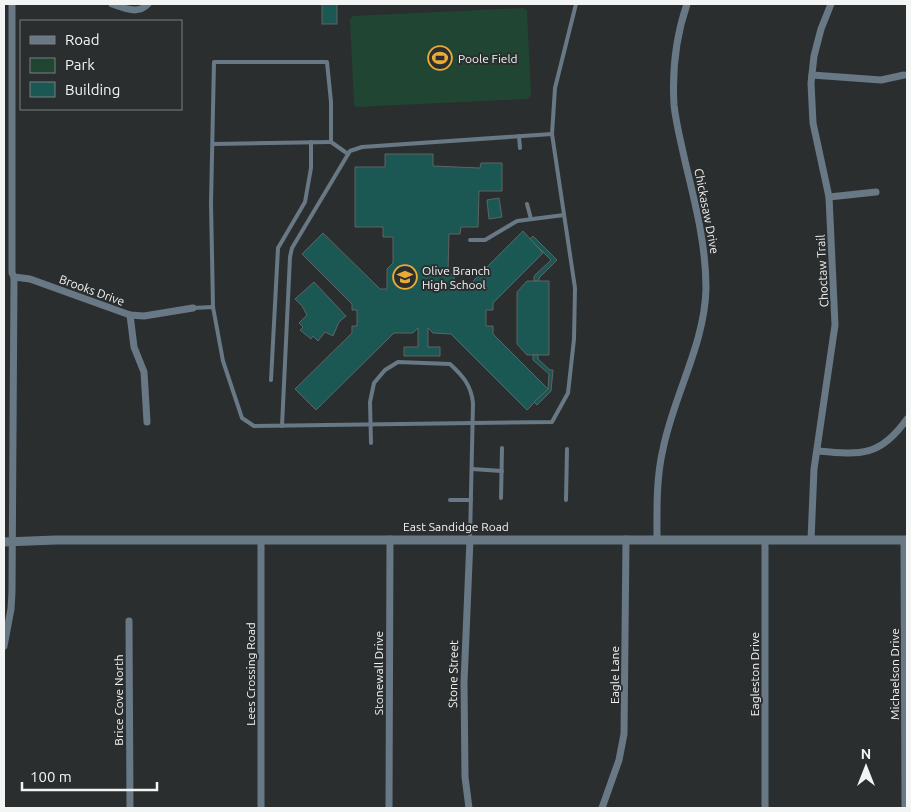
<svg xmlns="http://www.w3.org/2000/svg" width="911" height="812" viewBox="0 0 911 812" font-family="Ubuntu,sans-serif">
<rect width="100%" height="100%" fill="#2b2e2f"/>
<path fill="#204533" d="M523 8 527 11 531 95 528 99 356 107 354 104 350 20 353 16Z"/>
<g fill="#1b5854" stroke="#606363">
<rect x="322" y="4" width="15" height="20"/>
<path d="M385 154H433V166L480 168 481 163H502V191H479L478 227H461L460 234H449L448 271 454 277 455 289H465L523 231 543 253 493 303V310H486V326H493V334L548 389 527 410 451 334 433 333 428 328V347H440V356H404V347H418V328L413 333H394L316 410 295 389 352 333V326H357V310H352V304L302 254 323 233 380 289H387V269L393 263V237H383V227H355V167H385Z"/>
<path d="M499 198 502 217 489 219 487 200Z"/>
<path d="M533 236 557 260 539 278V281H534V276L551 260 530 239Z"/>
<path d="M527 281H549V355H527L517 344V292Z"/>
<path d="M314 282 346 316 339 322 333 336 325 332 318 341 313 336 311 339 300 330 303 327 299 323 307 315 302 306 295 299Z"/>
<path d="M533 355H538V359L550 370H553L551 391 537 405 534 402 548 389 549 374 533 360Z"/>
</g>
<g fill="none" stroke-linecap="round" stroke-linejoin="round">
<g stroke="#687885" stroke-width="4">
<path d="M519 136 520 148"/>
<path d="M213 144 331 142"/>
<path d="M527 204 531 219"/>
<path d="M470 240H485L517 221 564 215"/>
<path d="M213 307 211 203 214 62H327L331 102V142L348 154"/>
<path d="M193 308 213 307 223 361 242 418 254 426 552 422 568 393 574 339 575 288 552 134 555 88 576 4"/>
<path d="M271 380 278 248 305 202 311 168V142"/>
<path d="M282 426 290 257 292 248 350 151 362 147 552 134"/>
<path d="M371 443 370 402 374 383 385 370 398 362 450 364C463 376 471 385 473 403L470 539"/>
<path d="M472 469 502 471"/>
<path d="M501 498 502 448"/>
<path d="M450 500H471"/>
<path d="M566 500 567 449"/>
</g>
<g stroke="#687885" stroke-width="7">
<path d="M112 4C124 8 138 15 148 4"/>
<path d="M812 75 881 80 904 75"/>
<path d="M829 197 876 192"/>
<path d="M14 277 30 279 130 315 144 316 193 308"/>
<path d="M130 315 134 347 144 372 147 422"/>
<path d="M817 451C861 455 880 457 907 419"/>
<path d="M657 539C657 509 656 479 663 449 674 394 705 344 706 288 706 244 695 203 685 161 681 142 676 124 674 105 672 71 676 36 687 4"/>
<path d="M261 540V808"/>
<path d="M811 540 814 469 835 325 829 197 813 123 811 83 814 56 821 29 831 4"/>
<path d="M904 540 905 808"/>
<path d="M129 621 130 808"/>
<path d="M4 646 11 609 12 592 14 277 12 273V4"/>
<path d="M389 808 390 539"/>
<path d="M469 808 465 777 464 682 470 539"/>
<path d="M602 808 619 760 624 734 626 539"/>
<path d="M765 808V540"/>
</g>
<path stroke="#687885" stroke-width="9" d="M4 542 56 540H907"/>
</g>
<defs>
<g id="stadium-ring" transform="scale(1.25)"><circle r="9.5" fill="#2b2e2f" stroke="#e8ab37" stroke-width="1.5"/><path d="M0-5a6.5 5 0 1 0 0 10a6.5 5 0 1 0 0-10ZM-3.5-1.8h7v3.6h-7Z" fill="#e8ab37"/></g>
<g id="school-ring" transform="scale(1.25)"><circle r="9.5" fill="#2b2e2f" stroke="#e8ab37" stroke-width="1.5"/><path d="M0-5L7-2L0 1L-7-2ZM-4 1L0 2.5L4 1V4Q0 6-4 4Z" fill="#e8ab37"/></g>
</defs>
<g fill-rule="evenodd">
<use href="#stadium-ring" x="440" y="58"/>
<use href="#school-ring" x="405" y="277"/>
</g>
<g text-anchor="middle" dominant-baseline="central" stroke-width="4" stroke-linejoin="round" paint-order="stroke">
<g font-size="12" fill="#f3f5f5" stroke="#2b2e2f" text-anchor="start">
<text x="458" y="58">Poole Field</text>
<text x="422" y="270">Olive Branch<tspan x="422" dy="14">High School</tspan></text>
</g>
<g font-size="12" fill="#f3f5f5" stroke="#2b2e2f">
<text transform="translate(707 211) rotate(79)">Chickasaw Drive</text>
<text transform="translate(822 271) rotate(-93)">Choctaw Trail</text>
<text transform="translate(92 290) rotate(20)">Brooks Drive</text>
<text x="456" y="526">East Sandidge Road</text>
<text transform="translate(378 673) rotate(-90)">Stonewall Drive</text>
<text transform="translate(250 674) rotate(-90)">Lees Crossing Road</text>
<text transform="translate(453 674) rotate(-89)">Stone Street</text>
<text transform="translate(754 674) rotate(-90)">Eagleston Drive</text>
<text transform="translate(894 674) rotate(-90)">Michaelson Drive</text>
<text transform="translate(614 675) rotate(-90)">Eagle Lane</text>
<text transform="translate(118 700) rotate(-90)">Brice Cove North</text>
</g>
</g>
<rect width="911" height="812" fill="none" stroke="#f3f5f5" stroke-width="10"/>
<rect x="20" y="20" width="162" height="90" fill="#2b2e2f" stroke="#7b7e7e"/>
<rect x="30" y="36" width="25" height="8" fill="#687885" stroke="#7b7e7e"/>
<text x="65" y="45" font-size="15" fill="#f3f5f5">Road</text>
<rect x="30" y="58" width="25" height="15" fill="#204533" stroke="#7b7e7e"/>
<text x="65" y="70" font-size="15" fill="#f3f5f5">Park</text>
<rect x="30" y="82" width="25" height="15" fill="#1b5854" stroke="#7b7e7e"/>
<text x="65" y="95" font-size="15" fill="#f3f5f5">Building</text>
<g transform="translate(866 767)" stroke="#2b2e2f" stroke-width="4" paint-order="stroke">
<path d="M0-4L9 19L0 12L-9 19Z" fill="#f3f5f5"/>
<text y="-8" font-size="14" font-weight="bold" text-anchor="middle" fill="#f3f5f5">N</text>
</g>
<path d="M22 782v8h135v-8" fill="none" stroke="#f3f5f5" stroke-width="2.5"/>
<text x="30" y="782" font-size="15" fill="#f3f5f5" stroke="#2b2e2f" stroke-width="4" paint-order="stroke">100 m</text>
</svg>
